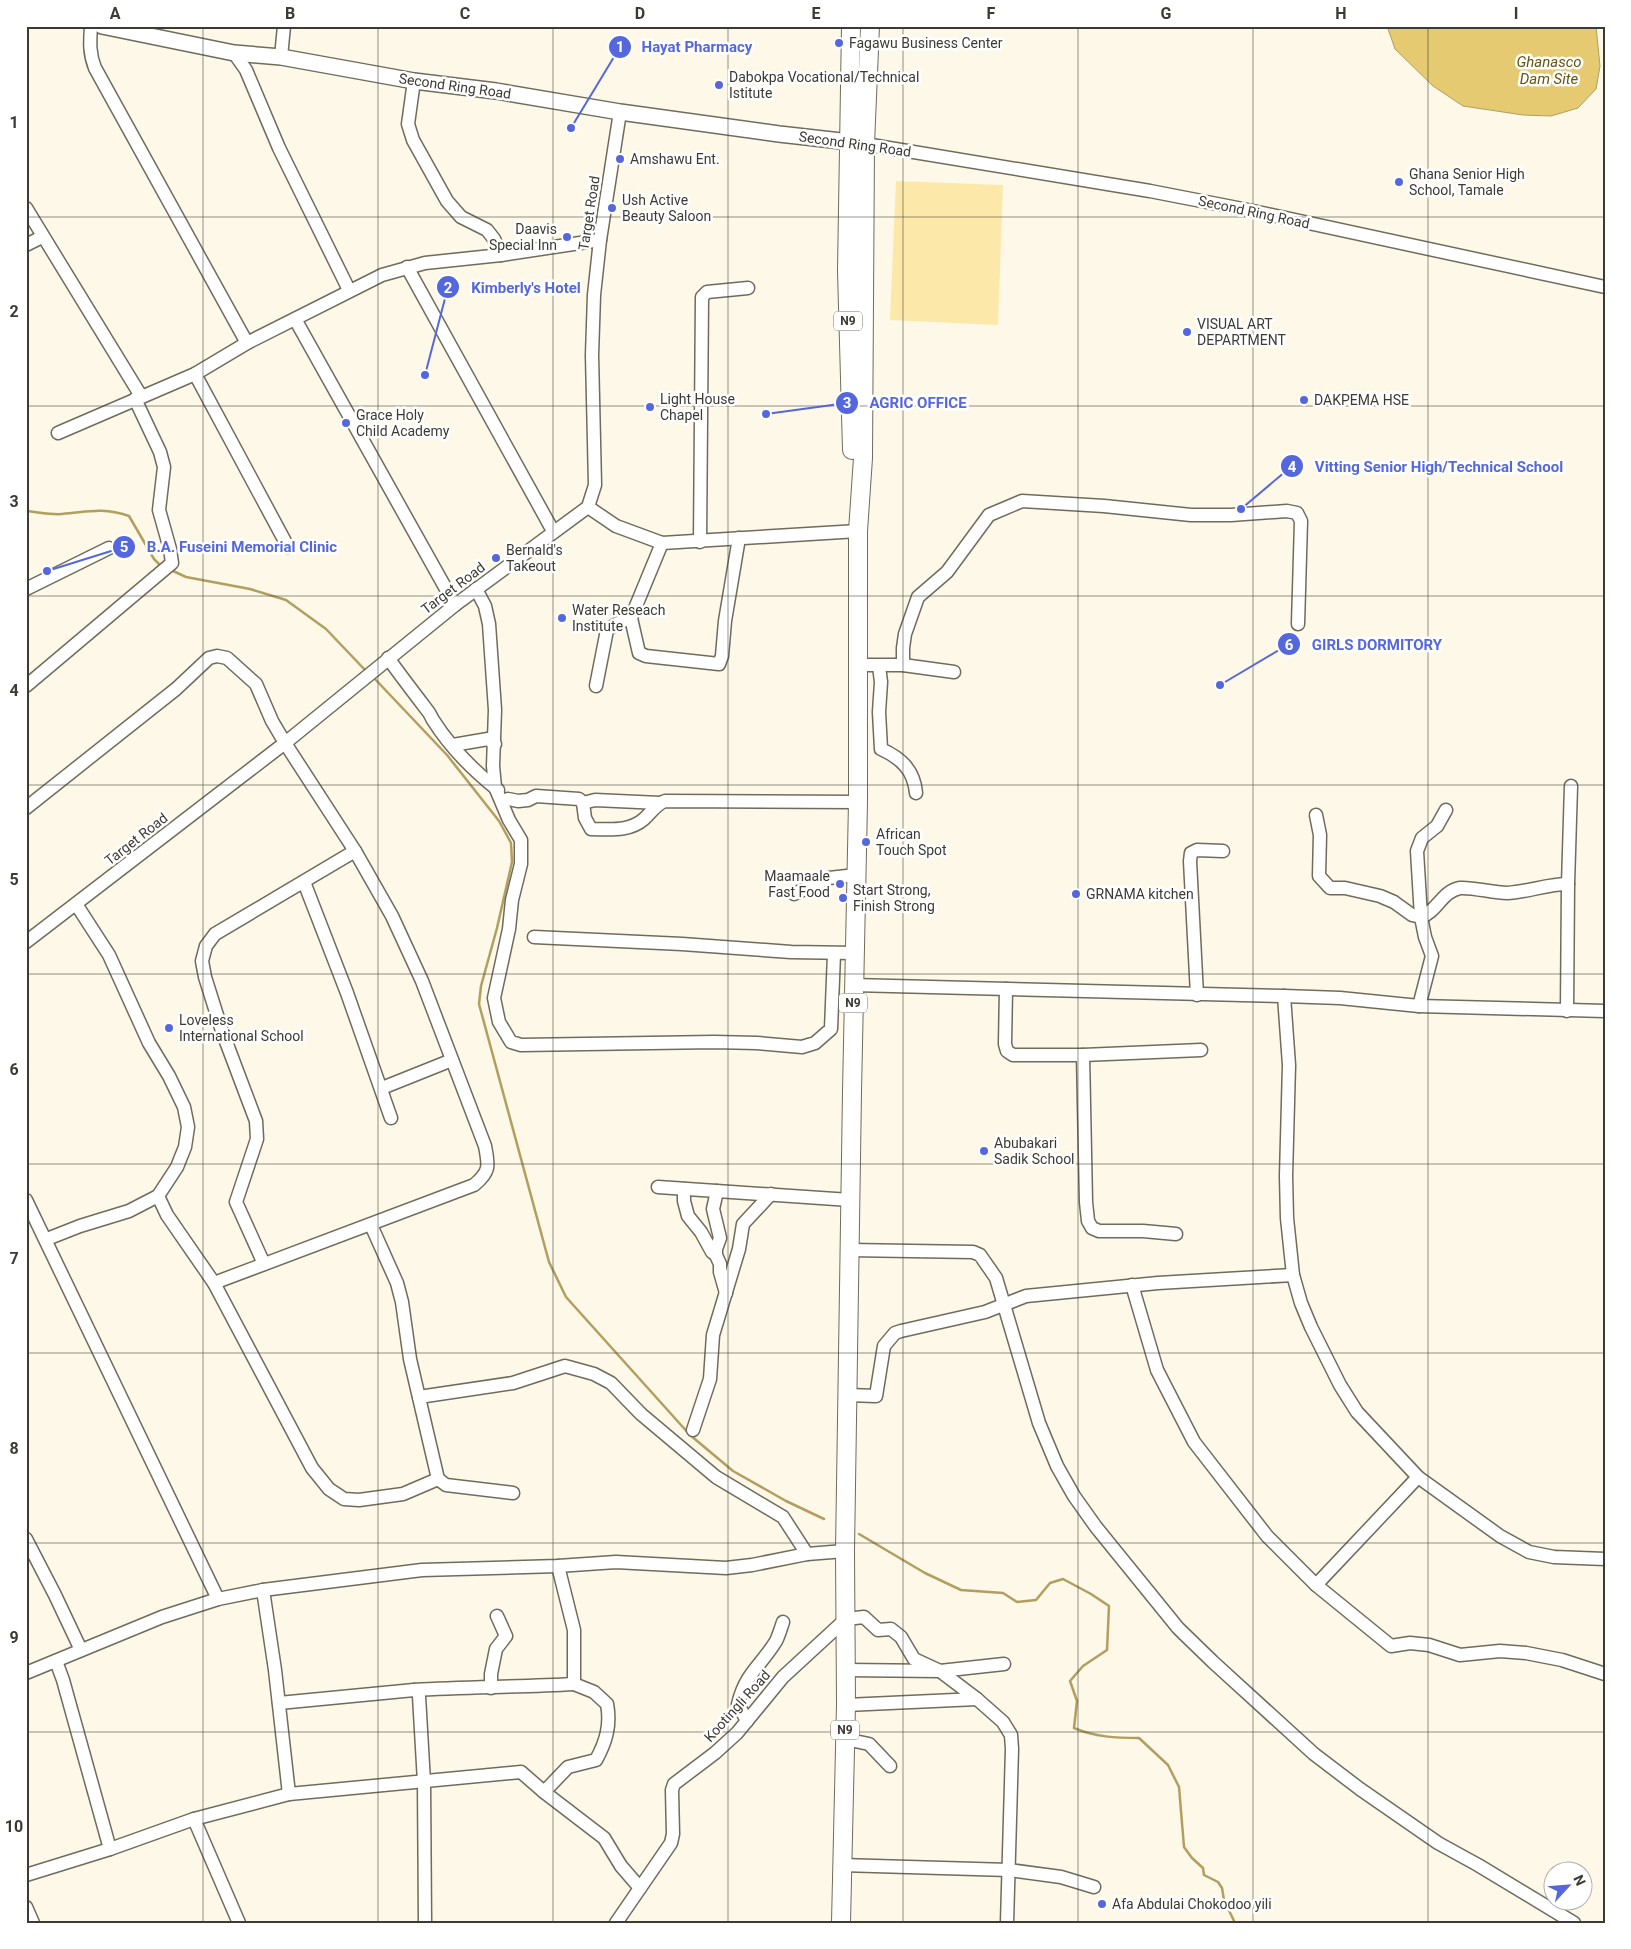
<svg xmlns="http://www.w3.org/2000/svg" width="1631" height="1949" viewBox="0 0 1631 1949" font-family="Roboto,sans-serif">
<rect width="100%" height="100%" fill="#fdf8e7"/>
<path fill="#fce9aa" d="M896 181 1003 185 998 325 890 320Z"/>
<path fill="#e5ca72" stroke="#b29f5f" d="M1387 26H1596L1600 66 1596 89 1578 108 1551 116 1523 115 1463 106 1433 86 1395 49Z"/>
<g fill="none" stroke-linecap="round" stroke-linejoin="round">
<g stroke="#b29f5f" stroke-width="2.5">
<path d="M26 511C38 512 50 515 62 514 89 512 101 507 129 516L154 559 161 566"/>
<path d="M171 570 186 577 250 589 286 600 326 629 366 671"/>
<path d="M374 678 447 755 499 821 511 843 512 862 497 928 481 986 479 1004 549 1262 566 1297 690 1435 733 1471 786 1501 824 1519"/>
<path d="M859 1534 925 1573 961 1590 1003 1593 1017 1602 1036 1600 1050 1583 1063 1579 1091 1594 1109 1606 1107 1650 1083 1666 1070 1681 1077 1701 1074 1728C1095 1737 1116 1738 1139 1738L1168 1765 1179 1787 1184 1847 1192 1858 1203 1868 1204 1875 1218 1882 1222 1888 1224 1900 1235 1923"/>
</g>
<g stroke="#706b5c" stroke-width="15">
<g id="minor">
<path d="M91 26C90 42 89 53 95 68L247 343"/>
<path d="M234 53 246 70 279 148 349 290"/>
<path d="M281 57 284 26"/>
<path d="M414 81 408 124 413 140 447 201 461 217 487 230 494 239 501 255"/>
<path d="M865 144 1150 191 1253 211 1605 287"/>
<path d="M26 208 141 396"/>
<path d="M26 245 42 237"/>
<path d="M407 267 553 531"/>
<path d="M295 319 455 605"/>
<path d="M195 374 288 547"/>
<path d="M58 433 195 374 247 343 382 275 425 263 501 255 600 240"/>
<path d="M588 507 616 526 662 543 858 531"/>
<path d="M700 542 702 297 707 292 748 288"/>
<path d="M662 543 631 618 639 653 646 656 719 664 722 656 725 621 739 538"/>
<path d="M26 589 109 548"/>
<path d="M476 589 485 606 489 624 495 710 493 766 495 787 509 820 521 840V864L512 900 509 929 494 998 499 1022 511 1042 521 1045 714 1042 757 1043 802 1047 815 1043 831 1029 834 954"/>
<path d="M388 658C401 676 414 693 427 710 430 713 431 717 433 720 450 747 474 771 498 790"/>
<path d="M859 665H903L954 672"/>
<path d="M903 665V648L905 634 918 597 947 572 989 515 1022 501 1104 506 1191 515H1231L1287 511 1297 513 1301 521 1298 624"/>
<path d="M879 666 881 682 879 712 881 749C901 758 914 770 916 793"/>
<path d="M26 686 172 563 170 549 159 510 164 467 160 452 135 399"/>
<path d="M596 686 607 630 618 623 631 618"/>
<path d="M453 745 488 739 495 744"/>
<path d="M508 799 518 801 528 800 536 796 579 799 583 803 585 818 591 829C610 829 629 832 644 819 651 813 656 804 665 801L858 802"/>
<path d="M583 803 595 800 660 803"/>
<path d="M26 808 176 689 209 658 217 656 227 658 256 684 272 721 285 743 355 851 392 916 422 981 485 1146C489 1166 490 1172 474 1185L214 1283"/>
<path d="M1446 810 1437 826 1422 838 1417 851 1421 917C1437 912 1442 891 1460 888 1473 887 1493 893 1507 893 1528 892 1547 884 1568 884L1571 786"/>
<path d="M1316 815 1320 835 1319 876 1330 888H1345L1380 896 1394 902 1412 915 1421 917 1425 937 1432 956 1419 1006"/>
<path d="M304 882 347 993 391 1118"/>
<path d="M794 894 829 878 856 875"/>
<path d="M534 937 682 944 791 952 854 953"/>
<path d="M26 942 285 743 455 605 588 507 595 485 592 355 594 295 600 240 620 112"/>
<path d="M853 985 1284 996 1340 998 1419 1006 1605 1011"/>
<path d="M1006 989 1005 1044 1007 1051 1013 1055H1083L1201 1050"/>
<path d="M1197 995 1190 861 1191 853 1197 850 1223 851"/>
<path d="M1284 996 1289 1065 1286 1176 1287 1218 1293 1275 1301 1303 1311 1327 1340 1385 1357 1412 1418 1477 1500 1536 1529 1552 1554 1557 1605 1559"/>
<path d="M1567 1011 1568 884"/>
<path d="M1083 1055 1086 1202 1088 1221 1092 1228 1099 1231H1143L1176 1234"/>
<path d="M382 1088 452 1060"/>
<path d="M658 1187 850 1200"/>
<path d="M684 1189V1201L688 1216 701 1232 712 1252 716 1255"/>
<path d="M717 1191 713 1209 720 1238 716 1249V1255L720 1264V1272L726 1293"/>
<path d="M158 1196 167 1215 214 1283 312 1468 329 1489 344 1499 359 1500 403 1494 438 1479"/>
<path d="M26 1200 218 1599"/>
<path d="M371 1225 397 1283 402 1302 410 1359 438 1479 446 1485 513 1493"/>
<path d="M47 1239 80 1226 129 1211 158 1196 177 1167 185 1147 188 1127 184 1107 169 1076 149 1043 109 955 76 904"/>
<path d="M849 1250 973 1252 980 1255 996 1278 1039 1423 1057 1466 1074 1496 1096 1527 1178 1628 1213 1662 1314 1754 1360 1789 1438 1843 1478 1865 1574 1923"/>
<path d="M264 1264 236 1202 257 1139 256 1121 222 1031 205 977 202 961 206 946 215 934 355 851"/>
<path d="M1132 1285 1157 1370 1194 1442 1267 1536 1316 1585 1391 1646 1410 1643 1429 1645 1460 1655 1500 1651 1526 1653 1562 1660 1605 1674"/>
<path d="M848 1395 876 1396 884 1346 895 1333 901 1331 985 1312 1026 1296 1158 1283 1293 1275"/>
<path d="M419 1397 513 1383 565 1366 594 1374 611 1383 641 1414 716 1477 783 1517 807 1554"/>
<path d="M693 1430 710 1379 713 1335 739 1249 743 1224 771 1194"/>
<path d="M26 1539 55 1595 81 1650"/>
<path d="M1316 1585 1418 1477"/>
<path d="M263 1590 275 1670 289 1794"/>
<path d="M56 1661 63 1680 110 1849"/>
<path d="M845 1670 940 1671 1004 1664"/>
<path d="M26 1673 162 1617 218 1599 263 1590 422 1570 558 1566 616 1562 726 1568 752 1565 807 1554 845 1551"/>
<path d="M491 1688V1674L496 1649 506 1636 497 1616"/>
<path d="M414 1690C468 1687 521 1687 574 1684V1630L558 1566"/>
<path d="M279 1703 414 1690 417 1691 419 1696 424 1782 425 1923"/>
<path d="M846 1705 977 1699"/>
<path d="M747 1721 738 1704C746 1672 761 1666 776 1641 779 1635 781 1628 783 1622"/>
<path d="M845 1739 869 1744 890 1766"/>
<path d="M544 1792 604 1838 621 1866 640 1888"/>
<path d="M194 1819 239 1923"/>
<path d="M841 1865 1009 1870 1061 1877 1094 1887"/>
<path d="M26 1875 110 1849 194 1819 289 1794 521 1772 544 1792 568 1767 596 1760C606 1742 611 1725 607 1704L594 1692 574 1684"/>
<path d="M26 1907 33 1923"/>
<path d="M616 1923 671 1843 673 1834 672 1790 674 1784 715 1753 737 1733 783 1677 846 1619 864 1617 878 1630 891 1629 901 1637 914 1659 940 1671 977 1699 1003 1722 1011 1735 1012 1749 1007 1923"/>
</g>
</g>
<g stroke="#706b5c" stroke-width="18">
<path id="major" d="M102 26 234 53 281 57 414 81 496 91 620 112 779 134 859 143"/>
</g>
<g stroke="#706b5c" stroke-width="20">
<g id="highway">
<path d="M851 26 847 271 852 450"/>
<path d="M841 1923 846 1705 845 1551 852 1092 858 802V531L863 458 865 144 870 26"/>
</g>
</g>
<use href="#minor" stroke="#fff" stroke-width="12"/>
<use href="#major" stroke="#fff" stroke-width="15"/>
<use href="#highway" stroke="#fff" stroke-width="18"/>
</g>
<path fill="none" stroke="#3c3a33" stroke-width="1" stroke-opacity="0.55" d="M203 26V1923M378 26V1923M553 26V1923M728 26V1923M903 26V1923M1078 26V1923M1253 26V1923M1428 26V1923M26 217H1605M26 406H1605M26 596H1605M26 785H1605M26 974H1605M26 1164H1605M26 1353H1605M26 1543H1605M26 1732H1605"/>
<g fill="#5567dd" stroke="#fff" stroke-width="2">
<circle cx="839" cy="43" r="5"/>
<circle cx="719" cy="85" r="5"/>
<circle cx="620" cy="159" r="5"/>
<circle cx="1399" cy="182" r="5"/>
<circle cx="612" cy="208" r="5"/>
<circle cx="567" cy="237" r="5"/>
<circle cx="1187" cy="332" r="5"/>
<circle cx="1304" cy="400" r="5"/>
<circle cx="650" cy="407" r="5"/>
<circle cx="346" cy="423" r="5"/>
<circle cx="496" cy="558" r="5"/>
<circle cx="562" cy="618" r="5"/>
<circle cx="866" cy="842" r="5"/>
<circle cx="840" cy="884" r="5"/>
<circle cx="1076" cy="894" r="5"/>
<circle cx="843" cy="898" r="5"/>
<circle cx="169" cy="1028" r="5"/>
<circle cx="984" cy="1151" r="5"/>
<circle cx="1102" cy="1904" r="5"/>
</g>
<g text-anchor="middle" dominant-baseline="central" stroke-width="5" stroke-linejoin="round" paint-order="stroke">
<g fill="#fff" stroke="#767570" stroke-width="1">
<rect x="834" y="311.5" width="28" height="19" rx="4"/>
<rect x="839" y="993.5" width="28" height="19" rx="4"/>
<rect x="831" y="1720.5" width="28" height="19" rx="4"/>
</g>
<g font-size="12" font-weight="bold" fill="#3c3a33">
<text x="848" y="321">N9</text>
<text x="853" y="1003">N9</text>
<text x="845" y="1730">N9</text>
</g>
<g font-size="14" fill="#3c3a33" stroke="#fff" text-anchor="start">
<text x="849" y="43">Fagawu Business Center</text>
<text x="729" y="77">Dabokpa Vocational/Technical<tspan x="729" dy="16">Istitute</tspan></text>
<text x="630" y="159">Amshawu Ent.</text>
<text x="1409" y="174">Ghana Senior High<tspan x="1409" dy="16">School, Tamale</tspan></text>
<text x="622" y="200">Ush Active<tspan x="622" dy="16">Beauty Saloon</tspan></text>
<text x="557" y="229" text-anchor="end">Daavis<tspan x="557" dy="16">Special Inn</tspan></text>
<text x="1197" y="324">VISUAL ART<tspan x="1197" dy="16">DEPARTMENT</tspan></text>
<text x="660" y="399">Light House<tspan x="660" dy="16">Chapel</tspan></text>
<text x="1314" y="400">DAKPEMA HSE</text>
<text x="356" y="415">Grace Holy<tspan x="356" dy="16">Child Academy</tspan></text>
<text x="506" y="550">Bernald's<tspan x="506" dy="16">Takeout</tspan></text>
<text x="572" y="610">Water Reseach<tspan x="572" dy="16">Institute</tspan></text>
<text x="876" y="834">African<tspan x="876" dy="16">Touch Spot</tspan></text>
<text x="830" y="876" text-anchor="end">Maamaale<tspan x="830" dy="16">Fast Food</tspan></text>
<text x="853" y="890">Start Strong,<tspan x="853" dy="16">Finish Strong</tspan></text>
<text x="1086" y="894">GRNAMA kitchen</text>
<text x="179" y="1020">Loveless<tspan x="179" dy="16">International School</tspan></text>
<text x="994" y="1143">Abubakari<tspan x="994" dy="16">Sadik School</tspan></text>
<text x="1112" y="1904">Afa Abdulai Chokodoo yili</text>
</g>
<g font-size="14" fill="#3c3a33" stroke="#fff">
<text transform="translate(455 86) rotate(8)">Second Ring Road</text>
<text transform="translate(855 144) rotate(8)">Second Ring Road</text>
<text transform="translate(1254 212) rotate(12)">Second Ring Road</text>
<text transform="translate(589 213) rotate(-81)">Target Road</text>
<text transform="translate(453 588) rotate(-37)">Target Road</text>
<text transform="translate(136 839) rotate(-38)">Target Road</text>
<text transform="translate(737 1706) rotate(-48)">Kootingli Road</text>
</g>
<g font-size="15" font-style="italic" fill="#675410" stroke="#fff">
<text x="1549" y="62">Ghanasco<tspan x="1549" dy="17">Dam Site</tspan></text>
</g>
</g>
<path fill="none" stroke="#5567dd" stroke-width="2" d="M571 128L620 47M425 375L448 287M766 414L847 403M1241 509L1292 466M47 571L124 547M1220 685L1289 644"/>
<g fill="#5567dd" stroke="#fff" stroke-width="2">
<circle cx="571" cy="128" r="5"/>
<circle cx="425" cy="375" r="5"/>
<circle cx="766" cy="414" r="5"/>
<circle cx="1241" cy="509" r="5"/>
<circle cx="47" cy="571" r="5"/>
<circle cx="1220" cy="685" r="5"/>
<circle cx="620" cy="47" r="12"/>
<circle cx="448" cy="287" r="12"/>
<circle cx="847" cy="403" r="12"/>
<circle cx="1292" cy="466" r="12"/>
<circle cx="124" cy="547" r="12"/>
<circle cx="1289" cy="644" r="12"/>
</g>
<g font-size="15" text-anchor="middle" font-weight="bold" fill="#fff">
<text x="620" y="52">1</text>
<text x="448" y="293">2</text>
<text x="847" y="408">3</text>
<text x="1292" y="472">4</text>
<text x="124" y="552">5</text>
<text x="1289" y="650">6</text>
</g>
<g font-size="15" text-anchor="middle" font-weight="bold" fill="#5567dd" stroke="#fff" stroke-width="5" stroke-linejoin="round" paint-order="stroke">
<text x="697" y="52">Hayat Pharmacy</text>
<text x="526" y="293">Kimberly's Hotel</text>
<text x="918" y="408">AGRIC OFFICE</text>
<text x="1439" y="472">Vitting Senior High/Technical School</text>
<text x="242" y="552">B.A. Fuseini Memorial Clinic</text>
<text x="1377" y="650">GIRLS DORMITORY</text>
</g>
<rect width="1631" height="1949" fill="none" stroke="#ffffff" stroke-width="55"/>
<g transform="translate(1568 1886) rotate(64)"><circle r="24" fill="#ffffff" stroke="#b1b0ad"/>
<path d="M0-4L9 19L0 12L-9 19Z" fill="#5567dd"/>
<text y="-8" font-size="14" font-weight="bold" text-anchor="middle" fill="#3c3a33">N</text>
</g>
<rect x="28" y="28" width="1576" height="1894" fill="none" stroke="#3c3a33" stroke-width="2"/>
<g font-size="16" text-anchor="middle" font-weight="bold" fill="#3c3a33">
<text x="115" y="19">A</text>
<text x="290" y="19">B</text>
<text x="465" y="19">C</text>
<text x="640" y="19">D</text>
<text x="816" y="19">E</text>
<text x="991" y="19">F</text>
<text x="1166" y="19">G</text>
<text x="1341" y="19">H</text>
<text x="1516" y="19">I</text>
<text x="14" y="128">1</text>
<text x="14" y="317">2</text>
<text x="14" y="507">3</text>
<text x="14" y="696">4</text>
<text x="14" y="885">5</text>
<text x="14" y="1075">6</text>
<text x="14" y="1264">7</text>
<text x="14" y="1454">8</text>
<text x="14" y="1643">9</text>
<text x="14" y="1832">10</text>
</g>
</svg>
